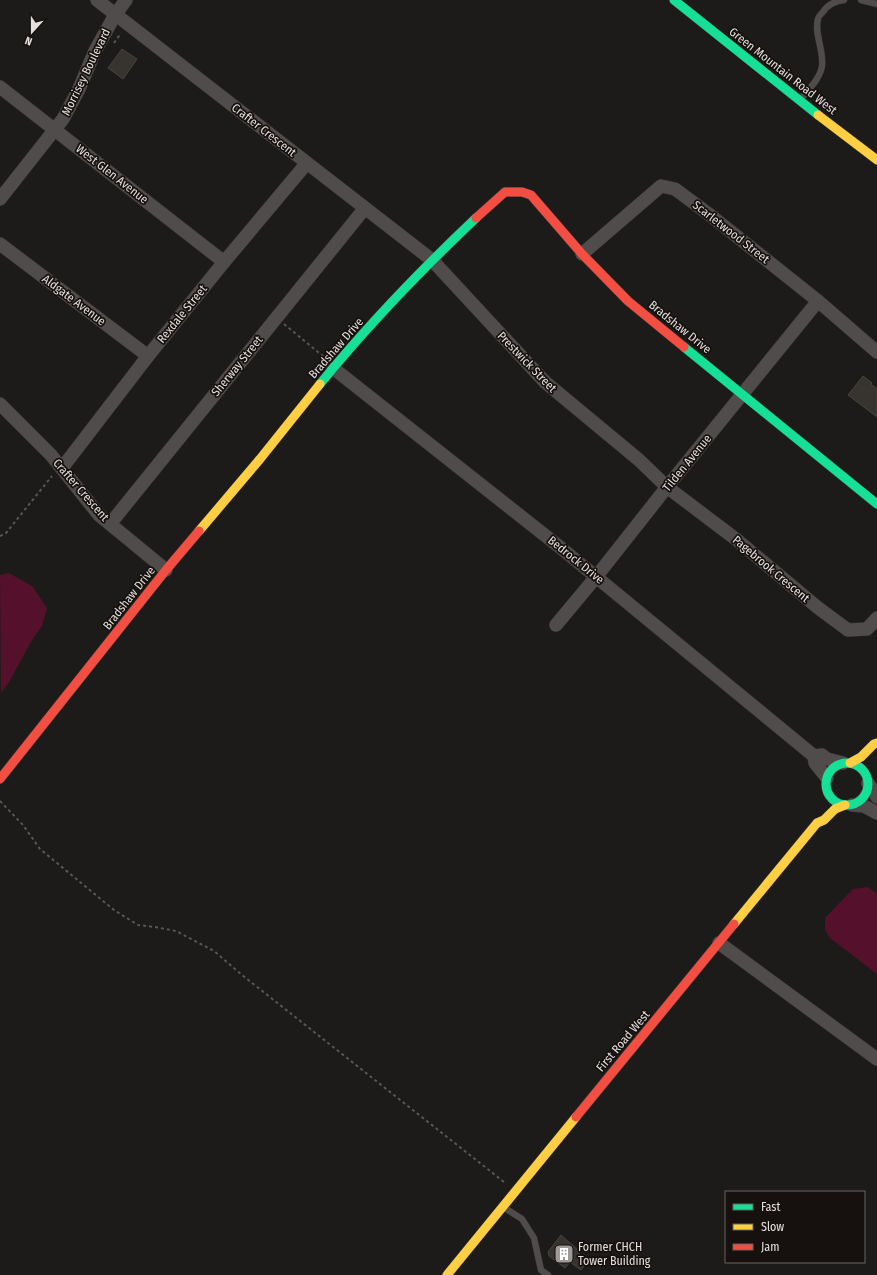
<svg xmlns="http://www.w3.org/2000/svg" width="877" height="1275" viewBox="0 0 877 1275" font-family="'Fira Sans Condensed',sans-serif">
<rect width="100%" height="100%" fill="#1d1b19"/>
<g fill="#55112b">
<path d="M9 573 32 586 47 608 42 626 32 640 9 682 1 693 0 575Z"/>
<path d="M868 887 877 894V974L830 938 825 930V918L853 889Z"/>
</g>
<g fill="#37332e" stroke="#454442">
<path d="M122 49 137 59 123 79 108 68Z"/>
<path d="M863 376 872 383 871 384 877 389V417L848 395Z"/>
<path d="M561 1235 578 1250 577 1252 588 1260 581 1270 570 1262 565 1268 549 1256 548 1252Z"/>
</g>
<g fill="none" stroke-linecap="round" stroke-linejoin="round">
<g stroke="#373434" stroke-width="7">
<g id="lane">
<path d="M861 0 877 4"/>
<path d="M800 100C808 90 820 79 822 66 824 50 814 34 818 19 818 17 821 14 823 12 828 4 835 1 844 0"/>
<path d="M503 1207 522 1219 534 1238 541 1270 548 1275"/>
</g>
</g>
<g stroke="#373434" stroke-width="14">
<g id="street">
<path d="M97 0 432 260 545 382 639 460 667 487 737 540 817 607 848 630 867 629 877 618"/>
<path d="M0 87 224 262"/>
<path d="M0 199 63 119 79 89 95 51 115 15 126 0"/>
<path d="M0 244 148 356"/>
<path d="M582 254 661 186 675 189 710 215 818 301 877 352"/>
<path d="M333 368 561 548 814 756 815 763 827 778"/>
<path d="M0 404 51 455 99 515 166 570"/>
<path d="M62 468 148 356 224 262 307 163"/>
<path d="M110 524 365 208"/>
<path d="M556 625 596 577 667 487 818 301"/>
<path d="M814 756 822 755 827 759 843 763"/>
<path d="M868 783 877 797"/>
<path d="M852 805 864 806 877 813"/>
<path d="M719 943 877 1059"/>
</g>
</g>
<g stroke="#373434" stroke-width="10">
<g id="fast">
<path d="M674 0 818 115"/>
<path d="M684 347 877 504"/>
<path d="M320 384C368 325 421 270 476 218"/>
<circle cx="847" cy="784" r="21"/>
</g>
</g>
<g stroke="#373434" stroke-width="10">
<g id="slow">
<path d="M818 115 877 160"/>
<path d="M199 531 260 459 320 384"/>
<path d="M850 763 861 757 874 744 877 743"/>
<path d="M734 924 817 823 824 820 835 809 845 805"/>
<path d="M447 1275 576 1117"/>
</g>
</g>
<g stroke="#373434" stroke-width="10">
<g id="jam">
<path d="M476 218 505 192H522L531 195 582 254 628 301 684 347"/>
<path d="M0 779 166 570 199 531"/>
<path d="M576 1117 734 924"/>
</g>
</g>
<g stroke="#585654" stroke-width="2" stroke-dasharray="3 3" stroke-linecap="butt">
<path d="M114 43 121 33"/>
<path d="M284 324 324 357"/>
<path d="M0 536 6 533 52 476"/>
<path d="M0 801 23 825 40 849 114 910 138 925 155 927 176 931 214 951 242 975 504 1182"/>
</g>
<use href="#lane" stroke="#4f4c4b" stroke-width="6"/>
<use href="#street" stroke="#4f4c4b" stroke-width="13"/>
<use href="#fast" stroke="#16e098" stroke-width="9"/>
<use href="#slow" stroke="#ffcf43" stroke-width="9"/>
<use href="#jam" stroke="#f24e42" stroke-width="9"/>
</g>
<defs>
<g id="building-square" transform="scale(1)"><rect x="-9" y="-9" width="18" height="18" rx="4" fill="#9e9a98" stroke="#16110e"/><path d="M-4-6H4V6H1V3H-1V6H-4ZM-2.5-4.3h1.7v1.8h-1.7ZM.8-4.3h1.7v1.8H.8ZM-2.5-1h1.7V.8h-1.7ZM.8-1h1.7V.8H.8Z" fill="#fff"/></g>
</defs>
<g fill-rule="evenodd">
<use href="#building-square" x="564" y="1254"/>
</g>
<g text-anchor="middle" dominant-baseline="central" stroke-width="3.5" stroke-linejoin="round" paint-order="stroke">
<g font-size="12" fill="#e3dfdd" stroke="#16110e">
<text transform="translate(783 71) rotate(38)">Green Mountain Road West</text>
<text transform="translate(86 72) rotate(-64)">Morrisey Boulevard</text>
<text transform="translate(264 130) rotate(38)">Crafter Crescent</text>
<text transform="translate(112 174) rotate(38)">West Glen Avenue</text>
<text transform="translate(731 232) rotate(38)">Scarletwood Street</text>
<text transform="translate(74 300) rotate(37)">Aldgate Avenue</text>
<text transform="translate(182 314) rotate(-51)">Rexdale Street</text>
<text transform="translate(680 327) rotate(39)">Bradshaw Drive</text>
<text transform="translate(336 348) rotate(-49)">Bradshaw Drive</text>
<text transform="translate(527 362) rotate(46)">Prestwick Street</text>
<text transform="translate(237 366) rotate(-51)">Sherway Street</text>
<text transform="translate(687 463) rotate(-51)">Tilden Avenue</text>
<text transform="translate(81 490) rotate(49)">Crafter Crescent</text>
<text transform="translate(576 560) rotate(39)">Bedrock Drive</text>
<text transform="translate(771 569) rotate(40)">Pagebrook Crescent</text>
<text transform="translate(129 598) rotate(-52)">Bradshaw Drive</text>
<text transform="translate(623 1041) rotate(-50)">First Road West</text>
</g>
<g font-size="12" fill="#e3dfdd" stroke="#16110e" text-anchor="start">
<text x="578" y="1247">Former CHCH<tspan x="578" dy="14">Tower Building</tspan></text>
</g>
</g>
<rect x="725" y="1191" width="140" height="72" fill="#16110e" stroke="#686361"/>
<rect x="733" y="1204" width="20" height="6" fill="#16e098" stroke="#686361"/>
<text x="761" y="1211" font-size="12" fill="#e3dfdd">Fast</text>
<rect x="733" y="1224" width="20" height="6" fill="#ffcf43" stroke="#686361"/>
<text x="761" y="1231" font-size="12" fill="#e3dfdd">Slow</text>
<rect x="733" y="1244" width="20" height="6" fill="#f24e42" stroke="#686361"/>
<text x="761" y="1251" font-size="12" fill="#e3dfdd">Jam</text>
<g transform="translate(32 32) rotate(201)" stroke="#16110e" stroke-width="3" paint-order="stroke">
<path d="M0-3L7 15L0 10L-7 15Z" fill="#e3dfdd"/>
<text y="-6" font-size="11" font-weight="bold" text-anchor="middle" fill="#e3dfdd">N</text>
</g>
</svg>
